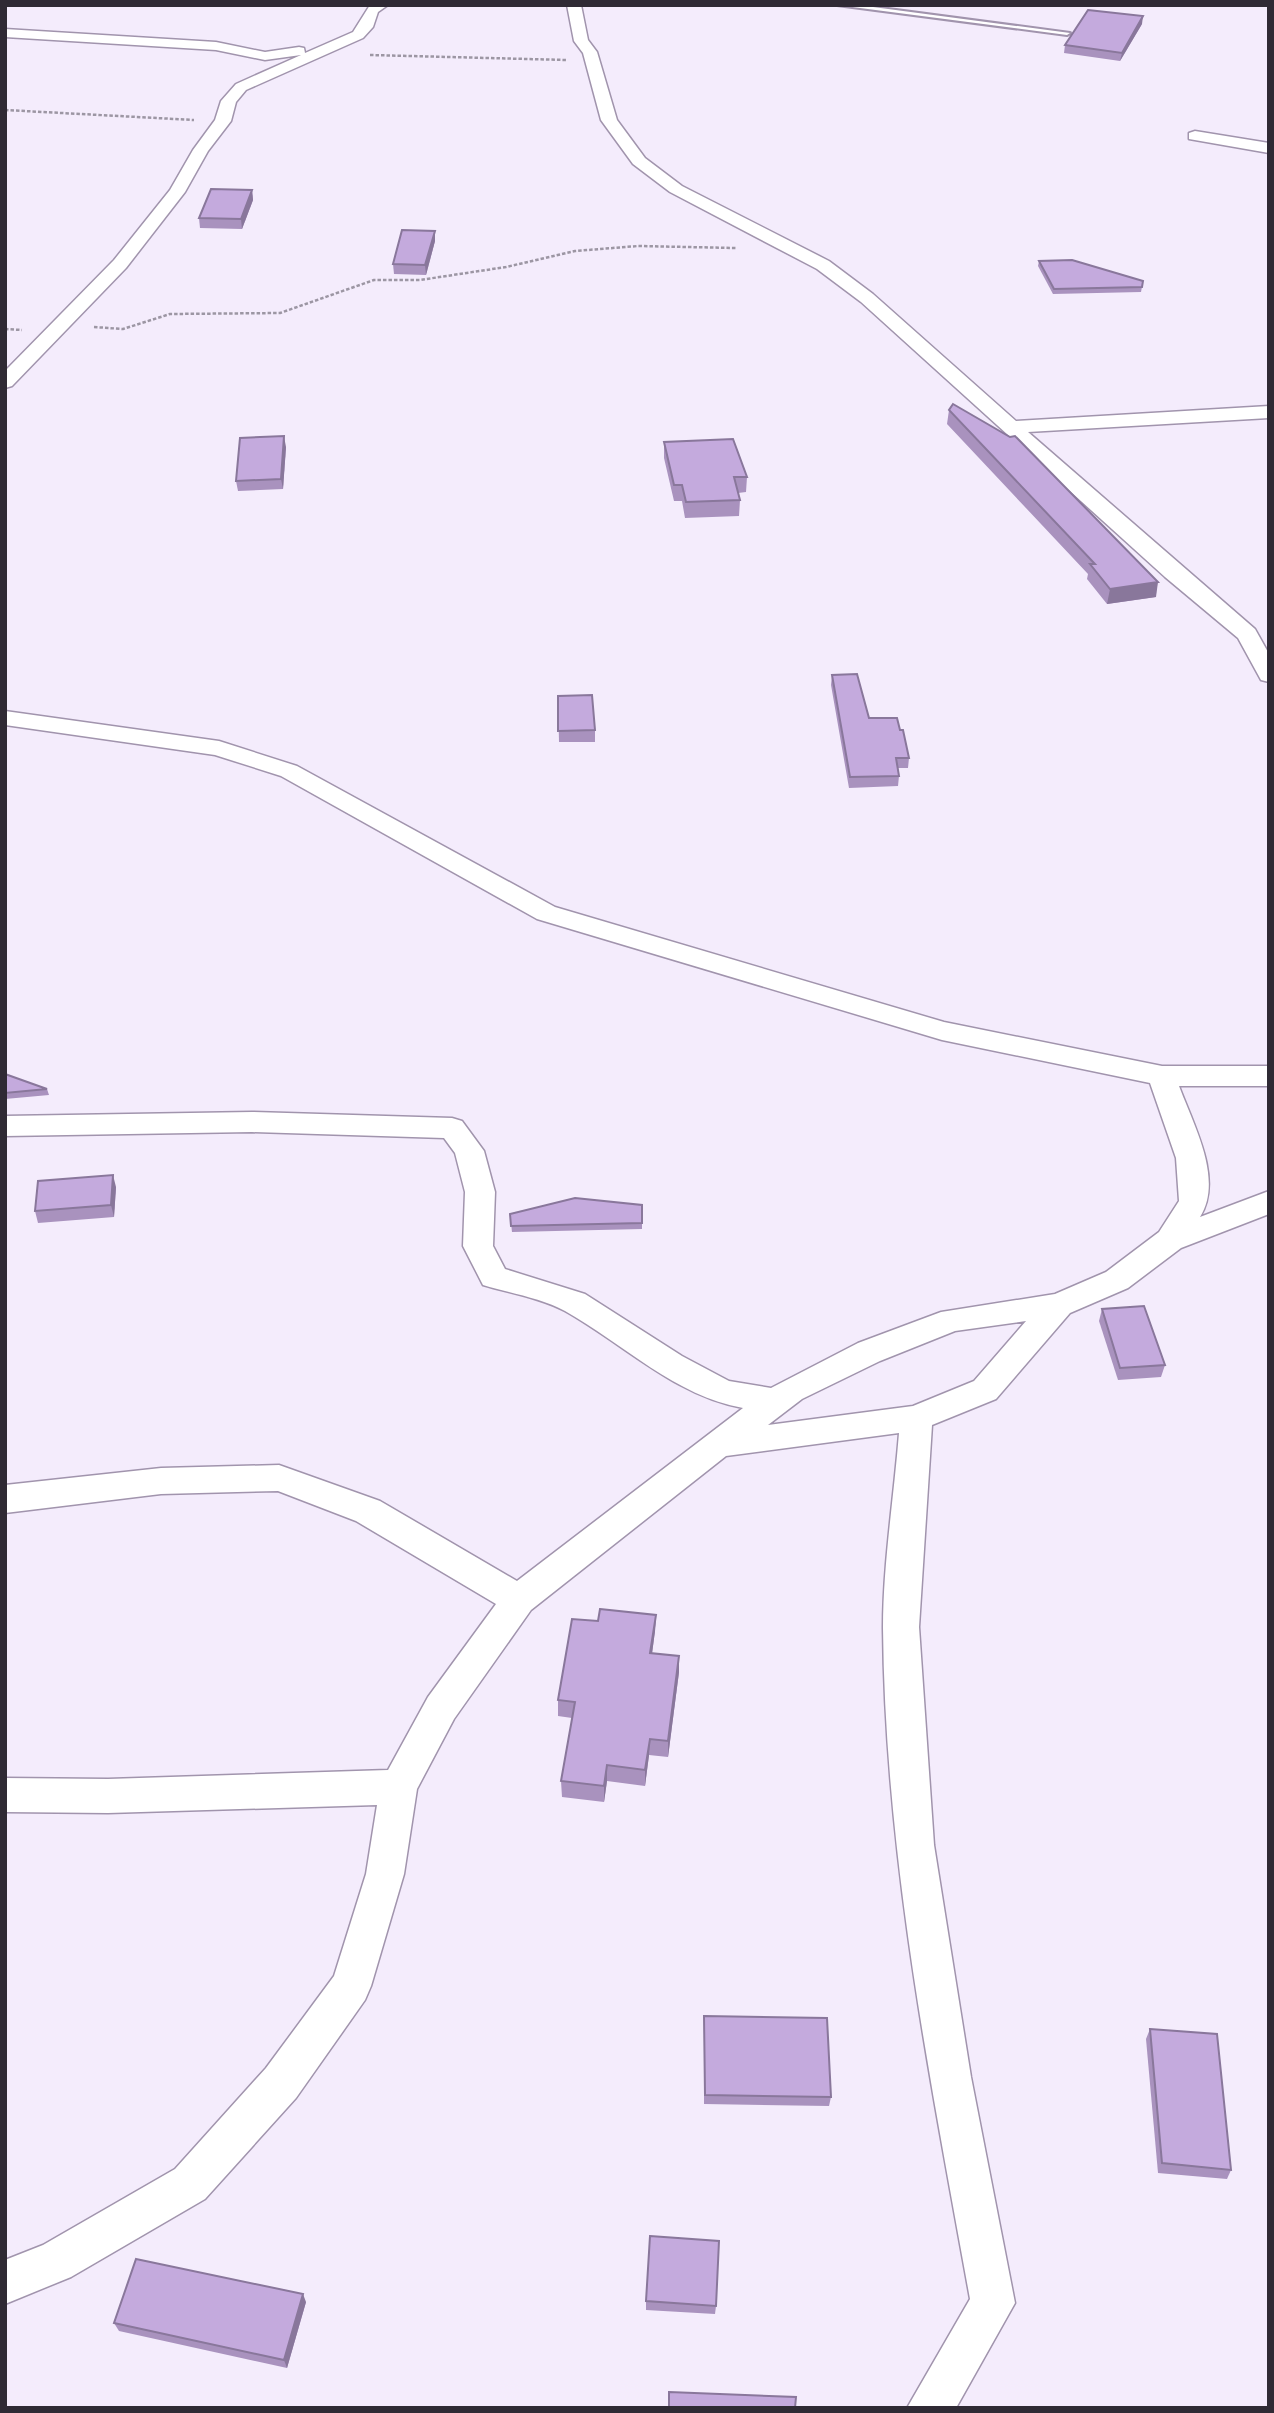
<svg xmlns="http://www.w3.org/2000/svg" width="1274" height="2413" viewBox="0 0 1274 2413" font-family="'Work Sans',sans-serif">
<rect width="100%" height="100%" fill="#f4ecfc"/>
<g fill="none" stroke-linecap="round" stroke-linejoin="round">
<g stroke="#a194ad" stroke-width="4">
<path id="service" d="M837 5H858L1070 33 1067 35Z"/>
</g>
<g stroke="#a194ad" stroke-width="3">
<g id="minor">
<path d="M370 5H388L378 12 373 27 363 38 246 90 236 102 231 121 208 151 185 192 126 268 12 386 5 388V371L114 260 170 190 193 150 215 120 221 101 236 84 301 55 265 60 216 50 5 37V29L216 42 265 52 299 47 304 48 305 53 353 32Z"/>
<path d="M567 5H581L588 40 597 52 617 120 645 158 682 186 829 261 873 294 1016 421 1269 406V418L1028 432 1255 629 1269 654V682L1261 680 1238 638 1165 577 861 302 817 269 670 192 633 164 601 120 583 53 574 41Z"/>
<path d="M1195 131 1269 143V153L1189 139V133Z"/>
<path d="M5 711 219 741 297 766 555 907 944 1022 1162 1066H1269V1086H1179C1193 1124 1224 1179 1200 1217L1269 1191V1214L1181 1248 1128 1288 1070 1313 996 1399 932 1425 919 1627 934 1845 971 2077 1015 2303 956 2408H907L970 2299C930 2078 885 1854 883 1628 883 1564 894 1497 899 1433L726 1456 531 1610 454 1719 417 1789 404 1874 371 1986 365 2000 296 2098 205 2199 71 2277 5 2304V2260L43 2245 175 2169 266 2068 334 1976 366 1874 377 1805 108 1813 5 1812V1778L108 1779 388 1770 428 1697 496 1604 356 1521 278 1491 161 1494 5 1513V1485L161 1468 279 1465 380 1501 517 1581 743 1408C675 1396 624 1344 565 1311 541 1298 509 1293 483 1285L463 1246 465 1192 455 1153 444 1138 252 1132 5 1136V1116L252 1112 452 1118 462 1121 484 1151 495 1192 493 1246 505 1269 585 1294 682 1356 729 1381 771 1388 858 1343 941 1312 1055 1294 1106 1272 1159 1232 1179 1201 1176 1158 1150 1083 942 1040 537 919 281 776 215 755 5 725ZM1026 1321 974 1381 913 1406 768 1425 802 1399 880 1361 955 1331Z"/>
</g>
</g>
<g stroke="#9c96a3" stroke-width="2.5" stroke-dasharray="3.5 2" stroke-linecap="butt">
<path d="M370 55 567 60"/>
<path d="M5 110 194 120"/>
<path d="M94 327 123 329 170 314 280 313 374 280H420L506 267 575 251 638 246 736 248"/>
<path d="M5 329 22 330"/>
</g>
<use href="#service" fill="#fff" fill-rule="evenodd"/>
<use href="#minor" fill="#fff" fill-rule="evenodd"/>
</g>
<g fill="#a992be">
<path d="M1142 24 1120 61 1064 53 1065 45Z"/>
<path d="M252 190 253 200 242 229 200 228 199 218Z"/>
<path d="M435 231V241L426 275 394 274 393 264Z"/>
<path d="M1039 261 1143 281 1141 292 1053 294 1038 266Z"/>
<path d="M949 410 1156 597 1107 604 1087 579 1088 574 947 424Z"/>
<path d="M664 442 747 477 746 492 738 493 740 500 739 516 685 518 682 501H674L664 458Z"/>
<path d="M286 447 283 489 238 491 236 481Z"/>
<path d="M832 675 869 718 900 730 909 758 908 768H898L899 776 898 786 849 788 831 685Z"/>
<path d="M558 696 595 730V742H559Z"/>
<path d="M5 1074 47 1089 49 1095 5 1099Z"/>
<path d="M116 1187 114 1217 38 1223 35 1211Z"/>
<path d="M642 1205V1229L512 1232 510 1214Z"/>
<path d="M1102 1309 1165 1365 1161 1377 1118 1380 1099 1321Z"/>
<path d="M656 1615 655 1631 652 1653 679 1656V1672L668 1757 649 1755 645 1786 607 1781 604 1802 562 1797 561 1781 572 1718 558 1716V1700Z"/>
<path d="M704 2016 831 2097 829 2106 704 2104Z"/>
<path d="M1150 2029 1231 2170 1227 2179 1158 2173 1146 2039Z"/>
<path d="M646 2301 716 2306 715 2314 646 2310Z"/>
<path d="M306 2302 287 2368 119 2331 114 2323Z"/>
</g>
<g fill="#89779b">
<path d="M1143 16 1142 24 1120 61 1122 53Z"/>
<path d="M252 190 253 200 242 229 241 219Z"/>
<path d="M435 231V241L426 275 425 265Z"/>
<path d="M284 436 286 447 283 489 281 479Z"/>
<path d="M1158 582 1156 597 1107 604 1110 589Z"/>
<path d="M113 1175 116 1187 114 1217 111 1205Z"/>
<path d="M656 1615 655 1631 650 1669V1653Z"/>
<path d="M679 1656V1672L668 1757V1741Z"/>
<path d="M650 1739 649 1755 645 1786V1770Z"/>
<path d="M607 1765V1781L604 1802V1786Z"/>
<path d="M303 2294 306 2302 287 2368 284 2360Z"/>
</g>
<g fill="#c4aadd" stroke="#89779b" stroke-width="2">
<path d="M1088 10 1143 16 1122 53 1065 45Z"/>
<path d="M211 189 252 190 241 219 199 218Z"/>
<path d="M402 230 435 231 425 265 393 264Z"/>
<path d="M1072 260 1143 281 1142 287 1054 289 1039 261Z"/>
<path d="M953 404 1010 437 1015 436 1158 582 1110 589 1090 564H1095L949 410Z"/>
<path d="M284 436 281 479 236 481 240 438Z"/>
<path d="M733 439 747 477H734L740 500 686 502 682 485H674L664 442Z"/>
<path d="M857 674 869 718H897L900 730H903L909 758H896L899 776 850 777 832 675Z"/>
<path d="M592 695 595 730 558 731V696Z"/>
<path d="M5 1074 47 1089 5 1093Z"/>
<path d="M113 1175 111 1205 35 1211 38 1181Z"/>
<path d="M575 1198 642 1205V1223L511 1226 510 1214Z"/>
<path d="M1144 1306 1165 1365 1120 1368 1102 1309Z"/>
<path d="M600 1609 656 1615 650 1653 679 1656 668 1741 650 1739 645 1770 607 1765 604 1786 561 1781 575 1702 558 1700 572 1619 598 1621Z"/>
<path d="M704 2016 827 2018 831 2097 705 2095Z"/>
<path d="M1150 2029 1217 2034 1231 2170 1162 2163Z"/>
<path d="M650 2236 719 2241 716 2306 646 2301Z"/>
<path d="M136 2259 303 2294 284 2360 114 2323Z"/>
<path d="M669 2392 796 2397 795 2408H669Z"/>
</g>
<rect width="1274" height="2413" fill="none" stroke="#2f2a34" stroke-width="14"/>
</svg>
